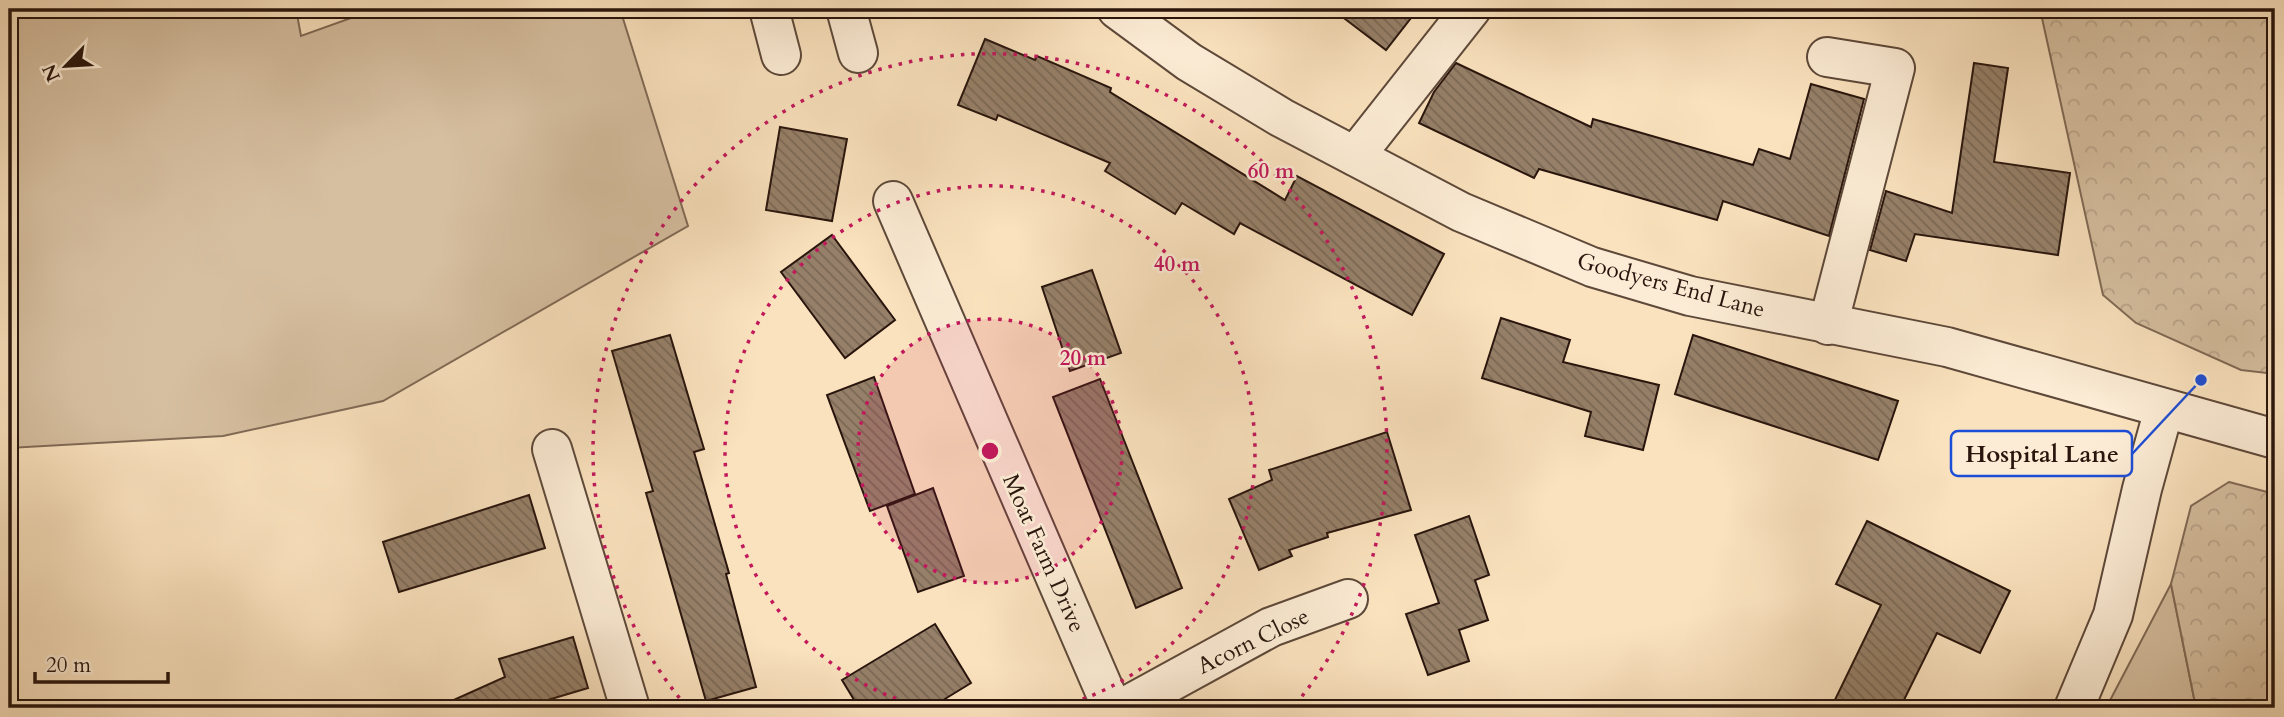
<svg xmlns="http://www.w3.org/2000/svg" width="2284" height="717" viewBox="0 0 2284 717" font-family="Cardo,serif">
<defs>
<pattern id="forest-crowns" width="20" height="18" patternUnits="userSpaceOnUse" patternTransform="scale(1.75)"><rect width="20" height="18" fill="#d6bfa0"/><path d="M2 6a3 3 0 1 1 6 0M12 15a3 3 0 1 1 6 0" fill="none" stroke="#b8a389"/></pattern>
<pattern id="building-back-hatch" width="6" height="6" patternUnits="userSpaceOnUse" patternTransform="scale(1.75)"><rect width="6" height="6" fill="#968069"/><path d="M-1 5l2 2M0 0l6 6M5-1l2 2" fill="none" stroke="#7a6855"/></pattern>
</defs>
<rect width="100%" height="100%" fill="#fae2be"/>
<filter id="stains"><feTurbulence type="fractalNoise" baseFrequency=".00286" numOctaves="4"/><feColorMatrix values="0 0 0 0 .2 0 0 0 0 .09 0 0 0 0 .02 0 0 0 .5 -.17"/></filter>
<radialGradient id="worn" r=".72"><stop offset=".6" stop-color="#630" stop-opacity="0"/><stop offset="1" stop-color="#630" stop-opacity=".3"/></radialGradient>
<g fill="#d6bfa0" stroke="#806a56" stroke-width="2">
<path d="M9 9H296L301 36 376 9H620L688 226 383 401 223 436 9 448Z"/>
<path d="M2171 584 2196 708H2106Z"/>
</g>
<g fill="url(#forest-crowns)" stroke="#806a56" stroke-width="2">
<path d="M2040 9H2271L2275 31V374L2241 370 2136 323 2103 295Z"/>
<path d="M2229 482 2275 494V708H2196L2171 584 2191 506Z"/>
</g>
<g fill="url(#building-back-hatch)" stroke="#29150d" stroke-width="2">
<path d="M1332 9H1418L1386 50Z"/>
<path d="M985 39 1035 60 1037 56 1111 88 1110 92 1285 200 1297 176 1444 254 1412 315 1240 223 1234 234 1182 203 1175 214 1105 171 1110 163 998 115 996 120 958 105Z"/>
<path d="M1456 63 1591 127 1593 119 1753 165 1759 149 1790 159 1811 84 1864 99 1829 236 1723 201 1717 220 1539 169 1534 178 1419 123 1434 92Z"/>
<path d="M1974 63 2008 68 1994 162 2070 173 2058 255 1915 234 1906 261 1870 250 1886 191 1952 213Z"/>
<path d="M780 127 847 139 832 221 766 210Z"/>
<path d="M832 235 895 320 845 358 781 272Z"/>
<path d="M1092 270 1121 353 1070 371 1042 287Z"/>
<path d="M1501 318 1570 340 1563 362 1659 385 1643 450 1585 436 1591 412 1482 378Z"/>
<path d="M670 335 704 449 694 452 729 573 726 574 756 687 706 701 646 493 653 491 612 351Z"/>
<path d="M1693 335 1898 401 1878 460 1675 394Z"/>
<path d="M874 377 915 494 870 511 827 395Z"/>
<path d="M1100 379 1182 588 1136 608 1053 397Z"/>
<path d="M1387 432 1411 510 1327 533 1328 537 1289 550 1292 556 1259 570 1229 499 1272 480 1269 470Z"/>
<path d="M933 488 964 576 918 592 887 506Z"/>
<path d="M529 495 545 548 399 592 383 542Z"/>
<path d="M1469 516 1489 575 1475 580 1488 620 1459 630 1469 661 1428 675 1406 614 1439 603 1415 535Z"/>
<path d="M1867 521 2010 591 1980 653 1937 633 1900 708H1831L1881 605 1836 584Z"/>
<path d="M935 624 971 683 930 708H859L842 680Z"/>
<path d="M573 637 588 688 521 708H436L505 677 499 659Z"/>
</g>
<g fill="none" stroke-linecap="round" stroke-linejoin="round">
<g stroke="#5d4839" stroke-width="42">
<g id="minor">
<path d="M769 9 781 55"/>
<path d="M846 9 858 53"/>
<path d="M1117 9 1189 62 1282 118 1461 212 1592 267 1690 296 1947 347 2275 439"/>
<path d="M1827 57 1895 68 1828 325"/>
<path d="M1355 156 1471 9"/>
<path d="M893 201 1112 708"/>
<path d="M552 449 630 708"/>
<path d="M1123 708 1271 627 1348 599"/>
<path d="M2074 708 2113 615 2142 489 2164 409"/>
</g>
</g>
<use href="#minor" stroke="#fcecd5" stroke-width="38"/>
</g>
<circle cx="990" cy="451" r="132" fill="#c2185b" fill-opacity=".12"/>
<g fill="none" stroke="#c2185b" stroke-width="3.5" stroke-dasharray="3.5 7">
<circle cx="990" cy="451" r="132"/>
<path d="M926 708A265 265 0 1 1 1054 708"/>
<path d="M686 706A397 397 0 1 1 1294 706"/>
</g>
<g text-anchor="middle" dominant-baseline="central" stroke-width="5" stroke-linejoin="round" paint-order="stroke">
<g font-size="23" fill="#29150d" stroke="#fcecd5">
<text transform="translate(1671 285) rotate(15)">Goodyers End Lane</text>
<text transform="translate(1044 553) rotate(66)">Moat Farm Drive</text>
<text transform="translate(1253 641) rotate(-26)">Acorn Close</text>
</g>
</g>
<circle cx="990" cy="451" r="10" fill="#c2185b" stroke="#fcecd5" stroke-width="3.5"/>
<g font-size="21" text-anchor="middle" font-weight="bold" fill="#c2185b" stroke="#fcecd5" stroke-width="5" stroke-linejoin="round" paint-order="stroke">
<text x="1271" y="178">60 m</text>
<text x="1177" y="271">40 m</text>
<text x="1083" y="365">20 m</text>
</g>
<path fill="none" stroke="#1d4ed8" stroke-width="2.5" d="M2201 380L2132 454"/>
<circle fill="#1d4ed8" stroke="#fcecd5" stroke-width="2.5" cx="2201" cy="380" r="7"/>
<rect fill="#fcecd5" stroke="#1d4ed8" stroke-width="2.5" x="1951" y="431" width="181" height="45" rx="7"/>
<g font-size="24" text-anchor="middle" font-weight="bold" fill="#29150d">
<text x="2042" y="462">Hospital Lane</text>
</g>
<rect width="2284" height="717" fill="none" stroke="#fae2be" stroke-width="35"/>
<rect x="10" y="10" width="2263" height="696" fill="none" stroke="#29150d" stroke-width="3.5"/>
<rect x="18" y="18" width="2249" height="682" fill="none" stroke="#29150d" stroke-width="2"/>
<g transform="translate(66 66) rotate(245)" stroke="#fcecd5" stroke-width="5" paint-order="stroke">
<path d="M0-5L12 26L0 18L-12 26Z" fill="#29150d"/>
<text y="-10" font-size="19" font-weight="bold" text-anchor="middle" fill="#29150d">N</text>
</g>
<path d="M35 672v10h133v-10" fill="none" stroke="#29150d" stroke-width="3.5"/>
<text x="46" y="672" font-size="21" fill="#29150d" stroke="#fcecd5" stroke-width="5" paint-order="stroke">20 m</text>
<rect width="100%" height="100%" filter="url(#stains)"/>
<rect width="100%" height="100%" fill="url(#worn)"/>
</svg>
